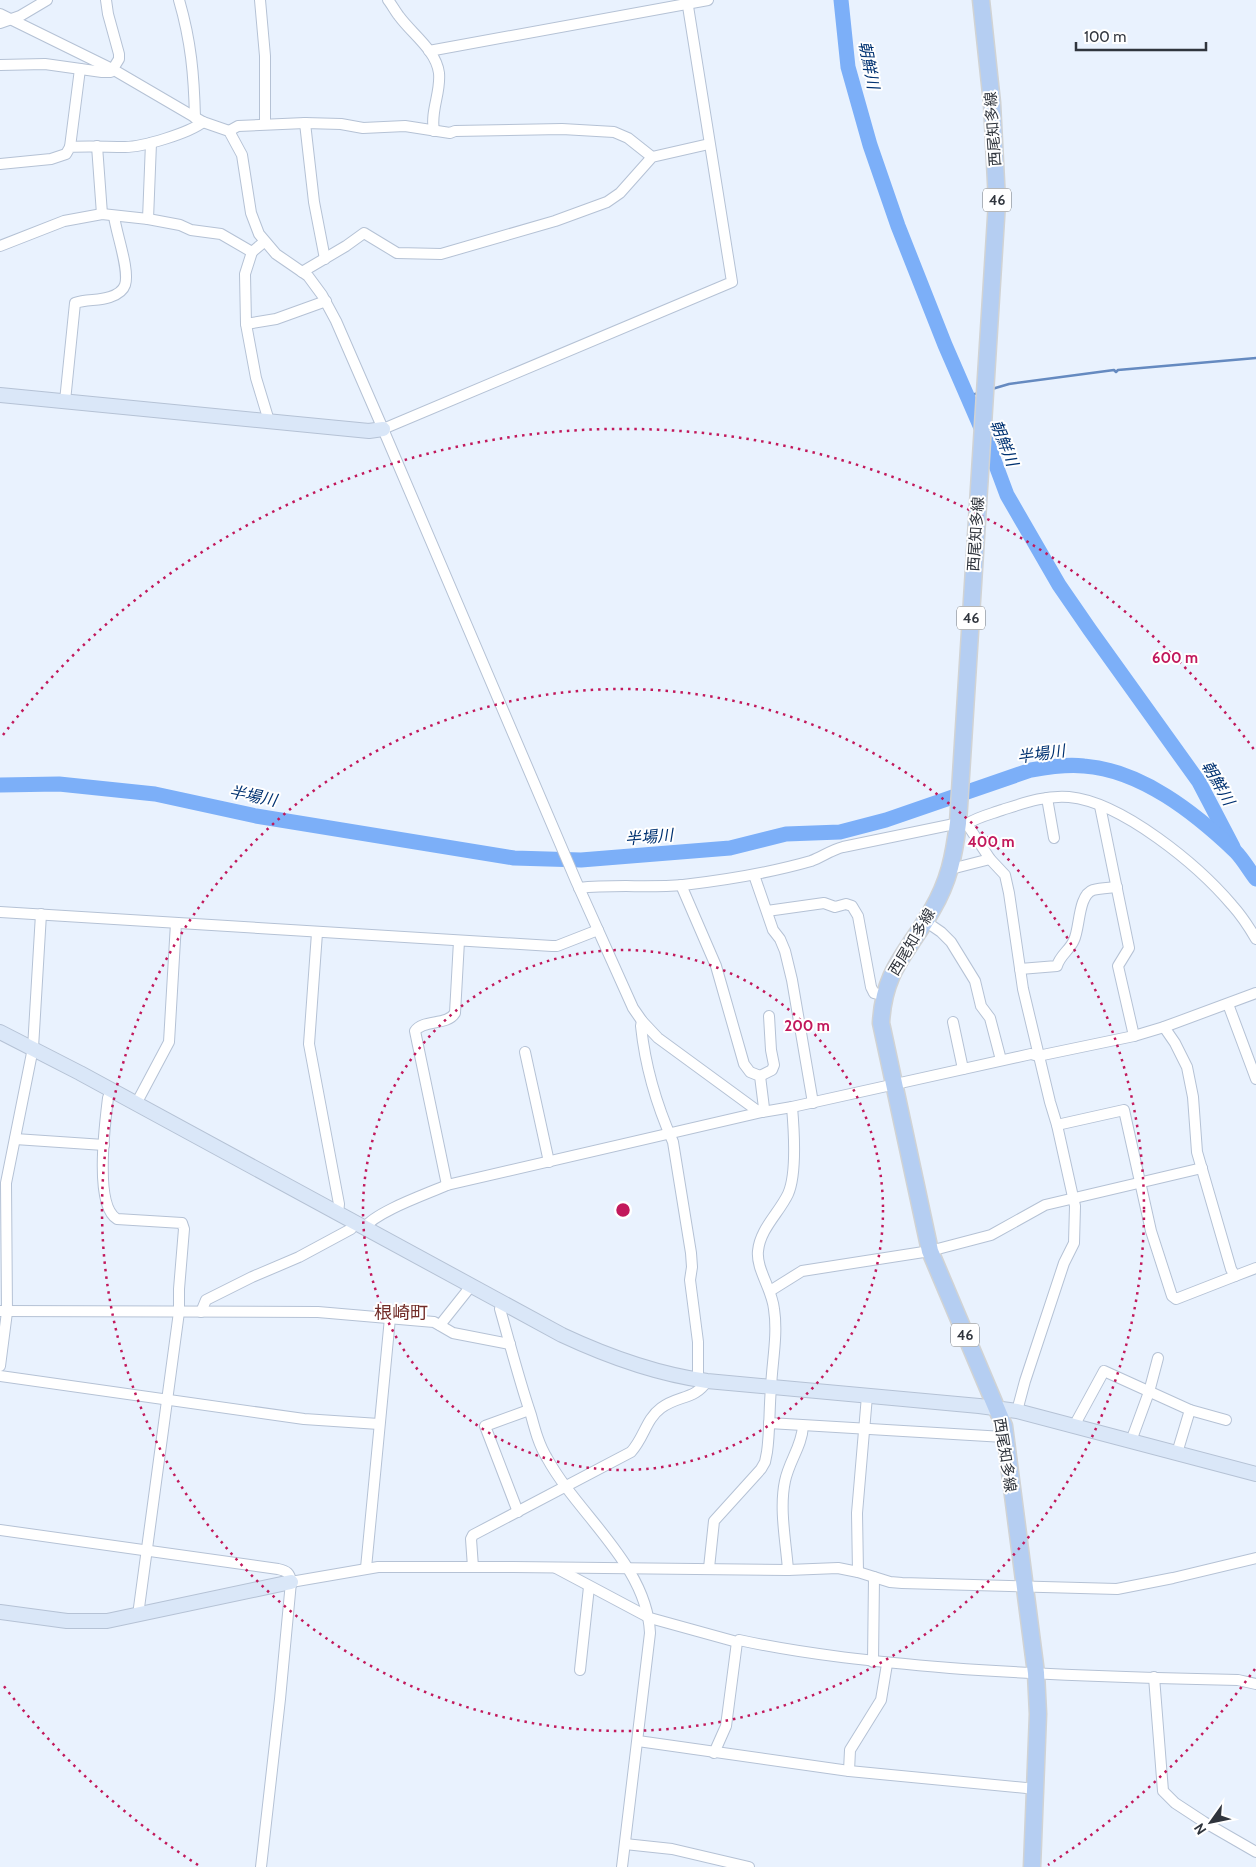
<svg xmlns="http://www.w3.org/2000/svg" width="1256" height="1867" viewBox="0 0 1256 1867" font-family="Cabin,'Noto Sans JP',sans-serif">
<rect width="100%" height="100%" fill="#e9f2fe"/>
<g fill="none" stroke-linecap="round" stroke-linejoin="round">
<g stroke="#658ac0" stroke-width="2.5">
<path d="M992 389 1009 384 1114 370 1116 372 1118 370 1256 358"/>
<path d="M967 396 979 393"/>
</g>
<g stroke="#7caff8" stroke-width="15">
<path d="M841 0 848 67 870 145 898 226 945 345 988 444 1007 495 1059 585 1090 630 1199 782 1233 847"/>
<path d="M0 785 59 784 155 794 256 816 514 858 581 860 730 848 786 834 840 832 886 820 1031 770C1048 767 1066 764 1084 766 1141 770 1195 813 1235 851 1243 859 1249 870 1256 879"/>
</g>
<g stroke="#b5c2d5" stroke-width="12">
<g id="street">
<path d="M179 0C191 41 194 75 195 118"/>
<path d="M260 0 265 56V124"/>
<path d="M388 0C392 5 395 11 399 16 412 34 436 50 439 73 441 93 430 111 434 131"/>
<path d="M0 14 114 70 203 122 229 131 242 155 251 213 259 234 276 254 308 276 322 295 336 321 383 429 576 881 633 1008 642 1021 658 1038 755 1109 762 1112"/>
<path d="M0 23 20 16 47 0"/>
<path d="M429 51 708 0"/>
<path d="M0 65 45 64 102 72H111L119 59V54L108 14 106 0"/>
<path d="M305 123 314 202 325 259"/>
<path d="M229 131 238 126 305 123 341 124 363 128 405 126 450 133 455 131 562 129 614 132 628 138 652 157"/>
<path d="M97 146 102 214"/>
<path d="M70 147 80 69"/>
<path d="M0 164 51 159 66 154 70 147C89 146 107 147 125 147 143 147 189 133 203 122"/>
<path d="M148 219 151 143"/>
<path d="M0 246 64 221 102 214 148 219 180 225 191 230 221 234 252 252 264 242"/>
<path d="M252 252 245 274 246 324 256 378 269 421"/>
<path d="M302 272 346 246 364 233 397 253 441 254 555 221 607 202 620 193 652 157 709 144"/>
<path d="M246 324 276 319 326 301"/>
<path d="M65 401 75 303C86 299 99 301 110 297 116 295 123 291 125 285 130 270 116 233 114 216"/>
<path d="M383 429 732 282 687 0"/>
<path d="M1047 798 1054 838"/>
<path d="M1100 806 1129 948 1118 966 1134 1036"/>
<path d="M967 824 990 859 1005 875 1009 893 1023 989 1050 1102 1057 1125 1075 1206 1074 1243 1064 1263 1025 1381 1017 1411"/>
<path d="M951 869 990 859"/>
<path d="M754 875 773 930 780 939 785 951 792 980 813 1103"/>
<path d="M681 885 716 966 744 1064 750 1072 760 1076 764 1108 762 1112"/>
<path d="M579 888C614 884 648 888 683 885 726 880 769 873 811 861 822 857 831 850 843 847L964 822 967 824C977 817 991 814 1002 810 1024 803 1046 795 1069 797 1122 802 1198 865 1232 905 1241 915 1249 927 1256 939"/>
<path d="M767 911 824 903 835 907 846 904 852 906 858 916 871 987 874 993 884 995"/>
<path d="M0 912 552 946H557L598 930"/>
<path d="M925 921 941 932 951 942 975 981 981 1006 990 1018 1001 1060"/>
<path d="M317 933 309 1044 339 1204 338 1213"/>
<path d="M1020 969 1057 966C1060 955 1070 950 1074 940 1080 928 1078 895 1093 890 1101 888 1109 888 1117 887"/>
<path d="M1228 1004 1256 1079"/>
<path d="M642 1021 641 1026C645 1065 657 1106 673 1142L691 1253 692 1267 690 1280 698 1342V1380"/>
<path d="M953 1022 963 1069"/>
<path d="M1164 1027 1175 1043 1187 1067 1193 1097 1197 1152 1231 1269 1235 1276 1256 1268"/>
<path d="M525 1052 549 1162"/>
<path d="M760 1076 772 1070 774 1065 771 1050 769 1016"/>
<path d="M111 1090 108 1098C105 1123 94 1206 117 1219L182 1223 184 1229 179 1289V1312L138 1615"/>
<path d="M136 1104 169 1042 176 923"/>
<path d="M1057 1125 1124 1110 1151 1231 1172 1296 1176 1299 1235 1276"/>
<path d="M15 1139 104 1145"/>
<path d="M447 1185 415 1031C423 1019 447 1026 455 1013L459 941"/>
<path d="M364 1228C377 1211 427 1194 447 1185L762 1112 792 1107 1031 1054 1038 1056 1134 1036 1164 1027 1256 993"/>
<path d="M770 1291 802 1271 930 1251 991 1235 1045 1205 1202 1168"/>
<path d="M502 1302 500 1309C510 1344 519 1380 531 1415 535 1430 539 1445 547 1458 578 1515 647 1565 650 1633L622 1867"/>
<path d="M0 1311 318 1312 434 1322 453 1333 510 1344"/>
<path d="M201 1312 206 1300 252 1277 299 1257 351 1229 356 1223"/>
<path d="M440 1325 471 1286"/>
<path d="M0 1366 7 1312 6 1183 33 1048 41 914"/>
<path d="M0 1376 304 1419 379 1424"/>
<path d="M769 1423 1004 1437"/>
<path d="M1074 1426 1104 1371 1190 1410 1226 1420"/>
<path d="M1131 1441 1149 1392 1158 1358"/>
<path d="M1177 1453 1190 1410"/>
<path d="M518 1512 485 1426 529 1410"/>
<path d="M0 1530 278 1569C287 1571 290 1573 291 1582L280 1699 261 1867"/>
<path d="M473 1567 471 1539 473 1535 631 1452C644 1438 646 1419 661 1408 678 1395 695 1400 707 1381"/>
<path d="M366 1568 390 1318"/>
<path d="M556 1568 650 1618 737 1642 739 1640C808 1655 879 1662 950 1668 1045 1675 1141 1678 1238 1680L1256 1684"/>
<path d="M709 1568 714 1521 761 1469 765 1462 767 1452C770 1431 769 1409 771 1388 772 1362 778 1335 774 1309 772 1289 756 1269 758 1251 760 1229 779 1213 788 1194 797 1174 794 1130 792 1107"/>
<path d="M788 1570C786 1542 779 1509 785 1481 789 1461 802 1446 803 1426"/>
<path d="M858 1572 857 1513 867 1396"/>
<path d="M291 1582 378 1567H513L788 1570 838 1568 858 1572 890 1582 902 1583 1117 1589 1173 1578 1256 1558"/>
<path d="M873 1662 874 1577"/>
<path d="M580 1670 589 1587"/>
<path d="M1154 1677 1163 1791 1175 1803 1204 1822 1256 1852"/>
<path d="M638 1741 849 1771 1036 1789"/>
<path d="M714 1753 726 1726 737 1642"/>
<path d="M849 1771 850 1750 881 1700 887 1664"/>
<path d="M625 1844 672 1849 749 1867"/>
</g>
</g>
<g stroke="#b5c2d5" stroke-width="16">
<g id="secondary">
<path d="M0 395 369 431 383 429"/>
<path d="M0 1032 80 1073 562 1335C609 1357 656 1374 707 1381L979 1406 1017 1411 1256 1474"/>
<path d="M0 1612 67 1621H107L291 1582"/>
</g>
</g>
<g stroke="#d1d3d4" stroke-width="19">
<path id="primary" d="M981 0 992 103 997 202 958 823C954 856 949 881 932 910 907 954 884 969 881 1023L930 1251 1004 1426 1036 1673 1038 1714 1032 1867"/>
</g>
<use href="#street" stroke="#fff" stroke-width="10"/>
<use href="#secondary" stroke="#dae7f8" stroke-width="14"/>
<use href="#primary" stroke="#b5cef2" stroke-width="16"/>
</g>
<g fill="none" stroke="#c2185b" stroke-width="2.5" stroke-dasharray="2.5 5">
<circle cx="623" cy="1210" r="260"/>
<circle cx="623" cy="1210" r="521"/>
<path d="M1255 1669A781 781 0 0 1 1048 1865M198 1865A781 781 0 0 1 3 1685M3 735A781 781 0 0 1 1255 751"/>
</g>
<g text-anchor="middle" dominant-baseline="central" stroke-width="4" stroke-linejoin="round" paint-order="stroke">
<g fill="#fff" stroke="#6e7277" stroke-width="1">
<rect x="983" y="188.5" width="28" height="23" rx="4"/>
<rect x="957" y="606.5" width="28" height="23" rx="4"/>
<rect x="951" y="1323.5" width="28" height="23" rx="4"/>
</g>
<g font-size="14" font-weight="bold" fill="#30353d">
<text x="997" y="200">46</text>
<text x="971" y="618">46</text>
<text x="965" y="1335">46</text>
</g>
<g font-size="15" fill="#30353d" stroke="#fff">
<text transform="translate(993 129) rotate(-94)">西尾知多線</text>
<text transform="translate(976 534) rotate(-86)">西尾知多線</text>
<text transform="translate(912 942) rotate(-59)">西尾知多線</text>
<text transform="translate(1005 1455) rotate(81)">西尾知多線</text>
</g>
<g font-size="16" font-style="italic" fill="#003271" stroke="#fff">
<text transform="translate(869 65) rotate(79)">朝鮮川</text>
<text transform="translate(1004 443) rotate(68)">朝鮮川</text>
<text transform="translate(1041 754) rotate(-8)">半場川</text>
<text transform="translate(1218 783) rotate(60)">朝鮮川</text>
<text transform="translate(253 796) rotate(11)">半場川</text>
<text transform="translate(649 837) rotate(-5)">半場川</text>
</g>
<g font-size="18" fill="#722c28" stroke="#fff">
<text x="401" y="1313">根崎町</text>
</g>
</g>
<circle cx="623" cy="1210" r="8" fill="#c2185b" stroke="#fff" stroke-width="2.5"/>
<g font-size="15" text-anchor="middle" font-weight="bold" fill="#c2185b" stroke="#fff" stroke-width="4" stroke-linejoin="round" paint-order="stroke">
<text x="1175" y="663">600 m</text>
<text x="991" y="847">400 m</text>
<text x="807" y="1031">200 m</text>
</g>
<g transform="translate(1211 1822) rotate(237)" stroke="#ffffff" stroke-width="4" paint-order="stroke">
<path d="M0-4L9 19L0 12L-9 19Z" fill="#30353d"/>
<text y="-8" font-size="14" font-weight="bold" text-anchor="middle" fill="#30353d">N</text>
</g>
<path d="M1076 42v8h130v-8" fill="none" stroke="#30353d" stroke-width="2.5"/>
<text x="1084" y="42" font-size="15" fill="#30353d" stroke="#ffffff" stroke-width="4" paint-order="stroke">100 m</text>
</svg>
